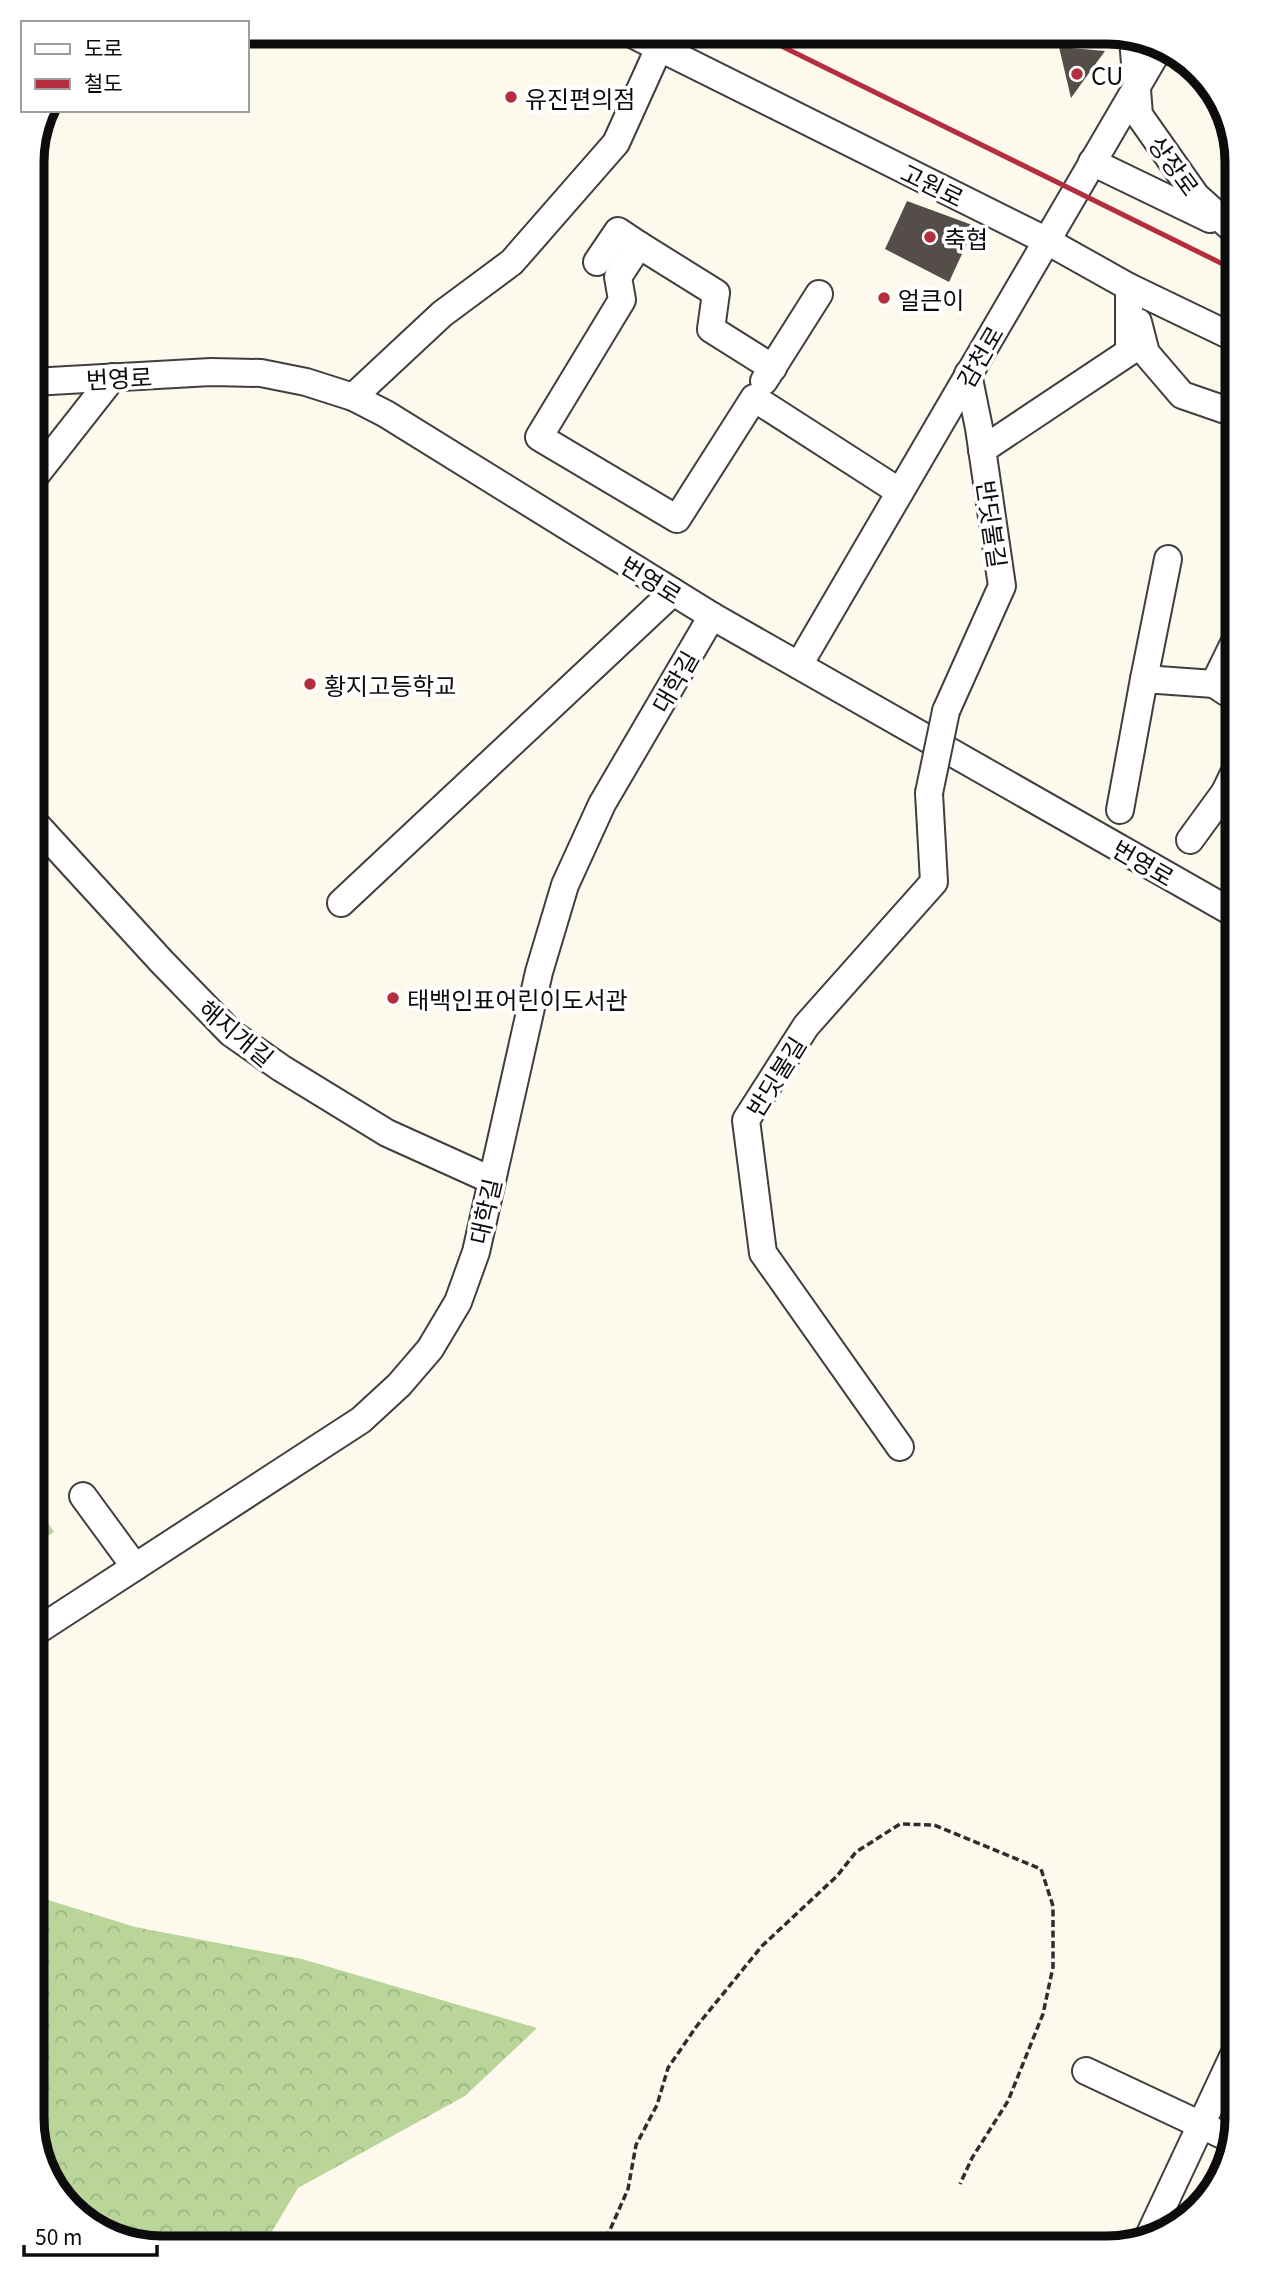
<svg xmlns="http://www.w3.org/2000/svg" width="1269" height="2280" viewBox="0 0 1269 2280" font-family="Georgia,'Noto Sans KR',serif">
<defs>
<pattern id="forest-crowns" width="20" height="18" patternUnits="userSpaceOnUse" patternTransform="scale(1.75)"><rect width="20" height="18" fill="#b9d599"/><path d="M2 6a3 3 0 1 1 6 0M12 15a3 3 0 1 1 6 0" fill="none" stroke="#9eb683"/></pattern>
</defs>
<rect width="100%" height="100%" fill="#fef9ed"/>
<g fill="url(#forest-crowns)">
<path d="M32 1498 54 1532 32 1546Z"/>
<path d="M32 1895 135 1927 302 1959 537 2028 465 2096 298 2188 262 2248H154L89 2226 42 2168 32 2118Z"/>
</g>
<g fill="#544d49">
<path d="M1059 47 1105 51 1071 98Z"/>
<path d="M907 201 975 226 949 282 885 249Z"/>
</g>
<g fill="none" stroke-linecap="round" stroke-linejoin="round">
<g stroke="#3f3f3f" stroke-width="30">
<g id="minor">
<path d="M628 32 1047 241 1129 287 1237 339"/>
<path d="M1133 38 1139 115 1196 196 1237 233"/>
<path d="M1092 162 1210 219"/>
<path d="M597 262 618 231 639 245"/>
<path d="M1138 322 1146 353 1182 395 1237 414"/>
<path d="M773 368 711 329 716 293 639 245 618 277 622 300 539 437 677 519 754 398 900 492"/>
<path d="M764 381 819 294"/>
<path d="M32 382 211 372 261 373 306 382 353 397 386 414 712 616 1237 915"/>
<path d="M353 397 442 314 512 262 616 143 659 48"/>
<path d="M982 450 1129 352V287"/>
<path d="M32 480 113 377"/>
<path d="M799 665 1160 47"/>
<path d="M1144 679 1168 559"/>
<path d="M1237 699 1214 684 1237 637"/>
<path d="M946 711 1002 586 979 428 968 374"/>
<path d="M1237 799 1225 792 1237 767"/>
<path d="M1120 810 1144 679 1214 684"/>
<path d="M32 820 162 962 231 1033 281 1068 387 1133 491 1180"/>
<path d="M1190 840 1225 792"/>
<path d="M341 903 673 592"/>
<path d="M900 1447 763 1253 746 1120 806 1026 934 882 929 793"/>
<path d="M83 1496 135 1567"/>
<path d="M32 1634 361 1420 399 1385 430 1349 458 1302 476 1252 539 972 565 885 602 804 712 616"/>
<path d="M1086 2071 1233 2140"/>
<path d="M1147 2240 1237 2048"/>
</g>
</g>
<path stroke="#2e2e2e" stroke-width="3.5" stroke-dasharray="7 3.5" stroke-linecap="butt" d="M602 2248 628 2189 636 2145 657 2105 668 2068 696 2027 762 1946 837 1876 856 1852 900 1824 934 1825 1041 1869 1053 1906V1967L1043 2014 1008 2101 972 2158 960 2184"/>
<use href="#minor" stroke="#fff" stroke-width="26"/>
<path stroke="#b32e3e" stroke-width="5" d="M753 32 1237 271"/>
<g stroke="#3f3f3f" stroke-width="30" stroke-linecap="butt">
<path id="minor-bridge" d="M929 793 946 711"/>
</g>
<use href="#minor-bridge" stroke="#fff" stroke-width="26"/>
</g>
<g fill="#b32e3e" stroke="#fff" stroke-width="2.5">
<circle cx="1077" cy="74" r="7"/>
<circle cx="511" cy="97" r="7"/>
<circle cx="930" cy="237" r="7"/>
<circle cx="884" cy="298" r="7"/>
<circle cx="310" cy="684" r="7"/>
<circle cx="393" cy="998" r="7"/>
</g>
<g text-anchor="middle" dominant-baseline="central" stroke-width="7" stroke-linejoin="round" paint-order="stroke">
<g font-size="24" fill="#0c0c0c" stroke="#fff" text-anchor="start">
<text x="1091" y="74">CU</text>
<text x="525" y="97">유진편의점</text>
<text x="944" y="237">축협</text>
<text x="898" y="298">얼큰이</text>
<text x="324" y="684">황지고등학교</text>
<text x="407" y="998">태백인표어린이도서관</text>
</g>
<g font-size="24" fill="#0c0c0c" stroke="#fff">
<text transform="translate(1175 165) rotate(54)">상장로</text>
<text transform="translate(933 184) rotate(26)">고원로</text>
<text transform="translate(979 356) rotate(-60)">감천로</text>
<text transform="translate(119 377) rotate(-3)">번영로</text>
<text transform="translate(993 524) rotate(82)">반딧불길</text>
<text transform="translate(652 579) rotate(32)">번영로</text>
<text transform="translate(674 681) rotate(-60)">대학길</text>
<text transform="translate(1144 862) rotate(30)">번영로</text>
<text transform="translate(237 1032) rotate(40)">해지개길</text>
<text transform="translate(775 1076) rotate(-58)">반딧불길</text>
<text transform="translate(484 1211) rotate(-77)">대학길</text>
</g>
</g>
<path d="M0 0H1269V2280H0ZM162 44H1107A118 118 0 0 1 1225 162V2118A118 118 0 0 1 1107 2236H162A118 118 0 0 1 44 2118V162A118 118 0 0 1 162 44Z" fill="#fff" fill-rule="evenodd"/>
<path fill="none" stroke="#0c0c0c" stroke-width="9" d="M162 44H1107A118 118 0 0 1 1225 162V2118A118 118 0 0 1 1107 2236H162A118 118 0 0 1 44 2118V162A118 118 0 0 1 162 44Z"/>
<rect x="21" y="21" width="228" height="91" fill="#ffffff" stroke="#9e9e9e" stroke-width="2"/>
<rect x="35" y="44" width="35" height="10" fill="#ffffff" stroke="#9e9e9e" stroke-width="2"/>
<text x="84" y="56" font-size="21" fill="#0c0c0c">도로</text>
<rect x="35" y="79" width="35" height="10" fill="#b32e3e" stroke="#9e9e9e" stroke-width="2"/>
<text x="84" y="91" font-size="21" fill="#0c0c0c">철도</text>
<path d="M24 2245v10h133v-10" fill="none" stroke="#0c0c0c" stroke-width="3.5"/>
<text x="35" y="2245" font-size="21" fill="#0c0c0c" stroke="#ffffff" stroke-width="5" paint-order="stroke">50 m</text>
</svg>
